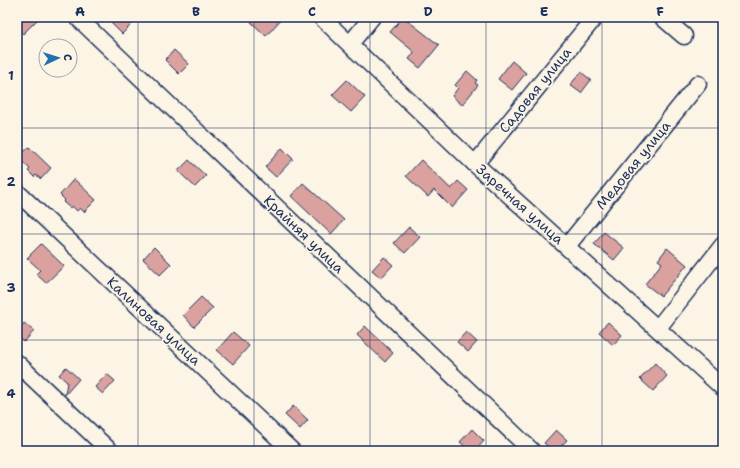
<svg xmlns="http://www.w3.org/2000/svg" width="740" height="468" viewBox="0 0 740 468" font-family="'Shantell Sans',sans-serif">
<rect width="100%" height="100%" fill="#fcf5e5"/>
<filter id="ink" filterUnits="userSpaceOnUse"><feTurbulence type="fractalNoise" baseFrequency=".025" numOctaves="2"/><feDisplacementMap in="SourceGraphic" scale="8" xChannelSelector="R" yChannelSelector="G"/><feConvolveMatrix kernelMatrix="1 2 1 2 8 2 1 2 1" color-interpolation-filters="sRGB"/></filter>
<g filter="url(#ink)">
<g fill="#dba19f" stroke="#1b2f5e">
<path d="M17 17H40L23 34 17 28Z"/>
<path d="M117 17H127L133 23 122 34 111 23Z"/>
<path d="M256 17H283L266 36 251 22Z"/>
<path d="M403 17 439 45 420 68 409 59 414 53 413 51 390 32Z"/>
<path d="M174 50 189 64 179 74 165 60Z"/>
<path d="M512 61 526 73 512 90 498 79Z"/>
<path d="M467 71 477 80 475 83 478 85 462 105 452 96 458 88 455 85Z"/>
<path d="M581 72 591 80 581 93 570 85Z"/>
<path d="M347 80 365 97 351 112 332 95Z"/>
<path d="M29 147 51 168 41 179 36 175 34 177 28 171 30 169 18 158Z"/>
<path d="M282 148 293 159 276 177 265 167Z"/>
<path d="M189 160 206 176 195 187 178 171Z"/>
<path d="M421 160 451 189 458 181 468 190 452 208 434 190 428 197 406 176Z"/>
<path d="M74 179 96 200 84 212 80 208 77 211 72 206 70 208 63 202 65 200 60 195Z"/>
<path d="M303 183 344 220 331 234 291 196Z"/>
<path d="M409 227 420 237 405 253 394 243Z"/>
<path d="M604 232 624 248 614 260 594 244Z"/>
<path d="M41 244 64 266 46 283 36 274 40 270 27 258Z"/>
<path d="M154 247 171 264 160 275 143 259Z"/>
<path d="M667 248 687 265 661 296 645 284 662 263 658 260Z"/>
<path d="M384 257 393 265 381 278 372 270Z"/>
<path d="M201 297 213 308 194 327 183 315Z"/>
<path d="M608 322 622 335 613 345 599 332Z"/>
<path d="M24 323 34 331 24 342 17 335V331Z"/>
<path d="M365 326 393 353 385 362 357 335Z"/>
<path d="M233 332 249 346 233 364 217 350Z"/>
<path d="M466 332 477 342 468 352 457 342Z"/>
<path d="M655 363 667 376 653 391 640 379Z"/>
<path d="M66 367 79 379 65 395 67 382 59 375Z"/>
<path d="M107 374 115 381 103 394 95 387Z"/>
<path d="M293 406 308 420 300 429 285 415Z"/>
<path d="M472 429 484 441 475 451H470L460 442Z"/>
<path d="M556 430 567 440 556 451H553L544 443Z"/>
</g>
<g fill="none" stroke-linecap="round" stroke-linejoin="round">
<g stroke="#1b2f5e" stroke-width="19">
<g id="minor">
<path d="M77 17 532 451"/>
<path d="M321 17 475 164 723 388"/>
<path d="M662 17 684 36"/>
<path d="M350 44 372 17"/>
<path d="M475 164 595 17"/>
<path d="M17 192 292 451"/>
<path d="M567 246 698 84"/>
<path d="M658 328 723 245"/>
<path d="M17 363 110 451"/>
</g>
</g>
<use href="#minor" stroke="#fcf5e5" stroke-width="16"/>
</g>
</g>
<path fill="none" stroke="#1b2f5e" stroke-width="1" stroke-opacity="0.55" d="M138 17V451M254 17V451M370 17V451M486 17V451M602 17V451M17 128H723M17 234H723M17 340H723"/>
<g text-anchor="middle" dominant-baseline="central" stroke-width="3.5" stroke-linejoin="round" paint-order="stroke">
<g font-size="14" fill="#1b2f5e" stroke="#fcf5e5">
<text transform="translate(535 90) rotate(-51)">Садовая улица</text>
<text transform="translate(633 165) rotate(-51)">Медовая улица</text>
<text transform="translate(520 204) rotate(42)">Заречная улица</text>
<text transform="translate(304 234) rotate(44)">Крайняя улица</text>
<text transform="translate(154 321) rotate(43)">Калиновая улица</text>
</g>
</g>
<rect width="740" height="468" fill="none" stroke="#fcf5e5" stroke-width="44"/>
<g transform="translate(58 58) rotate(86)"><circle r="19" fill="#fcf5e5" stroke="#a2a6af"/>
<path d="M0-3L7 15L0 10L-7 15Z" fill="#1f6fb2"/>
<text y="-6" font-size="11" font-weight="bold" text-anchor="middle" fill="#1b2f5e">С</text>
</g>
<rect x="22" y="22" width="696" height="424" fill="none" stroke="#1b2f5e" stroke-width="1.5"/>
<g font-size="13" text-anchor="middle" font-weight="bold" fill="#1b2f5e">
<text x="80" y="16">A</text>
<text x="196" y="16">B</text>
<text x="312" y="16">C</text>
<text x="428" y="16">D</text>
<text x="544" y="16">E</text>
<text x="660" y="16">F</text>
<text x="11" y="80">1</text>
<text x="11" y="186">2</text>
<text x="11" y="292">3</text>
<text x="11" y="398">4</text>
</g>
</svg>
